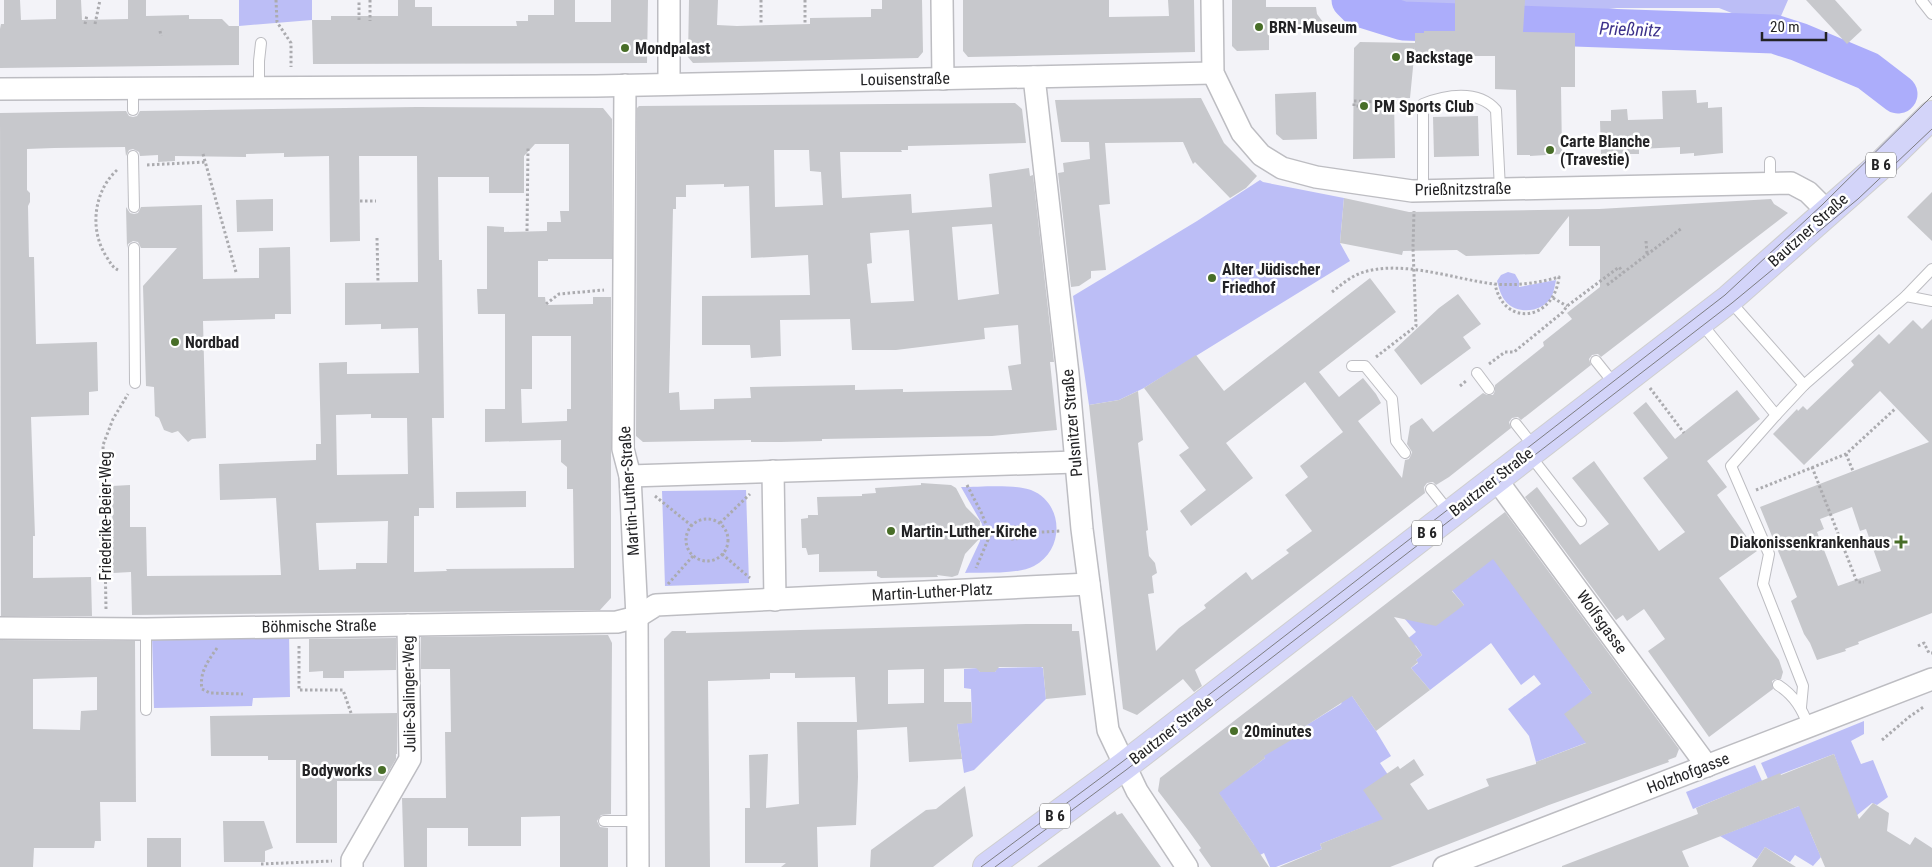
<svg xmlns="http://www.w3.org/2000/svg" width="1932" height="867" viewBox="0 0 1932 867" font-family="'Roboto Condensed',sans-serif">
<rect width="100%" height="100%" fill="#f3f3f8"/>
<g fill="#bcbef6">
<path d="M239 0H312V20L239 26Z"/>
<path d="M1358 0H1788L1775 30 1719 8H1617L1553 16 1477 18 1399 15Z"/>
<path d="M1260 180 1263 182 1344 198 1340 243 1350 261 1144 388 1119 400 1089 405 1073 296 1197 221Z"/>
<path d="M1508 272 1515 274 1519 281V287L1556 280C1555 285 1554 291 1552 296 1543 312 1520 315 1507 303 1501 297 1499 288 1497 281L1501 275Z"/>
<path d="M961 487C981 487 1013 484 1031 490 1064 503 1065 550 1034 566 1017 575 984 572 965 573L980 541 982 524Z"/>
<path d="M746 490 749 583 665 586 662 491Z"/>
<path d="M1493 554 1592 693 1588 742 1536 762 1529 736 1508 709 1541 684 1534 675 1521 685 1491 643 1430 690 1411 668 1418 663 1416 660 1422 655 1416 646 1406 640 1416 632 1404 618 1464 605 1450 588 1465 577 1467 579Z"/>
<path d="M289 631 290 697 253 698 252 706 154 708 152 635Z"/>
<path d="M1041 667 1043 668 1046 699 974 770 964 773 957 724 972 722 971 689 964 688V669L978 668 980 672H995L997 668Z"/>
<path d="M1348 690 1376 731 1391 756 1380 763 1418 819 1387 824 1374 823 1320 844 1322 849 1276 867H1270L1264 853 1254 858V845L1211 782 1238 778 1265 758 1261 753 1341 704Z"/>
<path d="M1864 721V734L1851 741 1861 764 1873 760 1888 797 1877 805 1872 803 1856 816 1834 754 1768 779 1761 763Z"/>
<path d="M1755 765 1762 781 1693 809 1686 792Z"/>
<path d="M1817 799 1810 832 1821 857 1813 866 1795 855 1790 862 1765 847 1757 859 1720 836Z"/>
</g>
<g fill="none" stroke-linecap="round" stroke-linejoin="round">
<path stroke="#acadfb" stroke-width="39" d="M1351 0 1358 7 1403 21 1774 34 1799 42 1868 71 1898 94"/>
</g>
<g fill="#c7c8cc" fill-rule="evenodd">
<path d="M4 0H20L21 20 56 19V0H81L82 20 128 19V0H146V16L189 15V19H222L229 26H239V65L0 68V29L1 24H4Z"/>
<path d="M398 0H415V7H432V26H517L516 21H528V15H554V0H575V22H611V0H648L647 63 313 64 312 20H331V16H398Z"/>
<path d="M689 0H718L717 25 737 26 810 24V18L871 17V9H882V0H922L923 52 918 58 693 63 688 57Z"/>
<path d="M963 0H1109V17L1169 16 1168 0H1194L1195 52 968 57 963 51Z"/>
<path d="M1232 0H1266V7H1316L1317 14 1326 26H1269V50L1237 51 1232 46Z"/>
<path d="M1455 0H1525L1523 32 1575 33V87H1561L1562 154 1530 156V155H1517L1516 90 1495 89V56H1415V47L1410 98H1394L1395 158 1353 159 1354 48 1360 42 1415 43V33H1424V31H1455Z"/>
<path d="M1806 0H1835L1862 30 1847 44Z"/>
<path d="M1696 90 1697 103 1708 102V108L1722 107 1723 153 1694 156V153L1680 154V147L1639 149V154H1601L1600 121H1611V110L1627 109 1628 120 1663 119 1662 91Z"/>
<path d="M1316 92 1317 139 1283 140 1276 134 1275 94Z"/>
<path d="M1201 98 1224 143 1257 176 1246 188 1230 198 1195 162 1193 164 1183 142 1105 143 1110 204 1099 205 1106 270 1091 271V278L1079 286 1071 287 1058 173 1064 172 1063 163 1090 159 1089 142H1061L1055 100Z"/>
<path d="M1015 103 1022 109 1026 143 908 146V150H901L902 152H840L842 198 911 194 912 213 992 207 989 174 1029 168 1030 176 1033 175 1054 362H1050L1057 430 992 436 822 439V441L781 442H751V440L643 442 636 436 637 108 639 106ZM774 150H809L810 171 821 172 823 205 775 207ZM724 184V187L749 186 751 258 808 255 810 295 702 296V345H750L751 358 781 356 780 320 850 319 852 350H896L985 339 984 328 1018 325 1021 364 1008 366 1012 390 903 392V389L855 390V385L750 387 751 398 714 399V409L680 410 679 392 669 393 673 209H676V197H686V185ZM992 224 999 294 958 300 952 227ZM909 230 914 301 871 303 867 264 872 263 870 233Z"/>
<path d="M417 107 603 108 612 119V259H548V261H538V297H545L546 305 593 304V297H611V598L600 610 132 615 131 572 113 573 112 486 130 485V527H146L147 576 281 575 276 498 220 500 219 464 316 460V444H321L319 363 347 362V374L419 373 418 328 381 329V324L345 325V283L418 282 417 156H359L360 241 330 242 329 156 284 157V153L246 154V157L175 156V161L158 162V155L140 156 139 152 133 149 129 150 126 156 125 147 54 148 27 149V190L30 193V202L28 206 29 257H34L36 344 97 342 98 391 89 392V415L31 417 35 536H33V578L91 577 92 616H1L0 113 126 111 129 116 133 117 137 116 140 111ZM535 144H569V211H560L561 222H547V231L504 232V227L487 226V289H477L478 314H505V409H485V442L561 440V462L567 467V489H573L574 568 446 569 447 571 414 572V516H419V508H434L432 418H444L442 260H439L438 177H489V193H524V156ZM532 336H571V409H567V421L522 423 521 389H532ZM371 414V418H407L408 474 337 475 336 415ZM388 521 387 563H356V569L319 570 316 523Z"/>
<path d="M1478 116 1479 156 1434 157 1433 117Z"/>
<path d="M1932 192V241L1907 217Z"/>
<path d="M1344 198 1409 212 1599 209 1771 199 1774 204 1788 213 1601 357 1598 354 1592 355 1589 359 1591 365 1521 420 1518 417 1512 418 1509 422 1511 428 1449 477 1436 485 1433 482 1427 483 1424 487 1425 493 1195 670 1202 686 1194 692 1183 679 1137 715 1123 709 1089 405 1119 400 1138 391 1143 440 1138 443 1148 530 1146 531 1149 556 1155 563 1157 573 1152 576 1154 593 1148 594 1156 651 1179 628 1206 608 1204 605 1246 572 1252 580 1289 553 1286 550 1312 531 1285 495 1308 477 1300 466 1343 432 1305 382 1226 443 1253 478 1191 526 1180 511 1206 490 1179 455 1189 448 1144 388 1196 355 1224 391 1370 278 1396 312 1319 372 1339 397 1363 378 1376 394 1381 403 1358 421 1402 478 1405 460 1409 459 1411 455 1412 452 1407 444 1410 426 1422 418 1433 432 1483 393 1487 395H1493L1495 391V385L1544 346 1543 342 1572 319 1567 313 1600 287V246H1569V216L1539 254 1466 256 1457 250 1403 251 1402 255 1340 243Z"/>
<path d="M273 199V231L237 232 236 200Z"/>
<path d="M202 205 203 279 259 278V248L290 247 291 314H275V319L203 321 206 438 192 439 188 442 178 431 172 433 164 430 159 418 155 416 154 387 146 386 143 286 177 248H141L138 242 133 241 128 244 127 248 126 207 130 213 134 214 138 213 141 207Z"/>
<path d="M1458 294 1481 324 1463 337 1471 348 1421 385 1394 350 1439 308Z"/>
<path d="M1932 319V613L1858 642 1859 644 1845 649 1846 651 1817 660 1810 643 1804 634 1791 601 1797 597 1760 507 1929 442 1880 391 1804 465 1773 434 1797 409 1798 411 1803 406 1807 410 1854 365 1851 361 1879 334 1889 344 1913 320 1922 329ZM1852 507 1860 531 1866 529 1881 571 1838 586 1817 532 1824 529 1820 519Z"/>
<path d="M1737 390 1760 419 1707 461 1727 487 1717 495 1757 551 1719 578 1779 660 1783 672 1781 679H1776L1772 681 1773 689 1709 737 1648 651 1665 639 1644 609 1627 621 1623 615 1616 620 1525 497 1537 487 1580 545 1609 524 1572 478 1594 461 1659 551 1685 532 1643 478 1668 458 1633 413 1646 402 1675 439Z"/>
<path d="M921 483 951 485 956 488 966 507 980 521 979 539 965 554 958 575 952 577 937 575 938 577 881 578 877 576V571L819 572V554L808 555 806 548H802L801 519 808 518V515H818L817 497 862 496V494L876 493 875 488 921 485Z"/>
<path d="M526 491V507L456 508V492Z"/>
<path d="M1505 512 1679 749 1676 757 1668 760 1669 762 1549 805 1390 867H1279L1322 849 1320 844 1383 819 1363 790 1398 766 1400 769 1414 759 1424 775 1410 784 1428 810 1489 786 1486 779 1536 764V762L1586 743 1564 714 1592 693 1493 559 1452 591 1464 605 1436 626 1394 617 1422 655 1416 660 1418 662 1411 668 1430 690 1376 731 1352 696 1304 727 1306 730 1293 739 1264 756 1265 758 1219 793 1269 867H1211L1199 850 1201 848 1188 830 1158 791 1160 778Z"/>
<path d="M1027 624H1072V631H1079L1086 695 1046 699 1043 667H999L995 672H980L976 668 944 669V702H971L972 723 957 724 962 759 909 762 907 727 857 730 858 777 856 825 817 827 818 867H781L786 863H745V808H750L749 755 768 754 766 808 799 804 797 722H857L855 677 795 678V673H770V679L708 681 710 867H665L664 639 672 631H686V633ZM924 669V703L888 704V670Z"/>
<path d="M608 635 612 643 611 814 601 815 597 821 600 827 608 828V867H560V816L521 817V846H468V828H427V867H404L402 798H446L445 732H451L450 669H421V637Z"/>
<path d="M396 638V670L344 671V678H323V671L309 672V639Z"/>
<path d="M0 640 135 641 136 802H100L101 841H95L94 848H34L33 867H0ZM97 677V710L81 711 80 730 33 729V679Z"/>
<path d="M397 713V754H396V759L383 781H337V843H296V760H268V756H211L210 716Z"/>
<path d="M1834 754 1859 819 1873 803 1889 813 1887 831 1910 845 1915 837 1932 848V867H1825L1799 806 1682 851 1689 867H1562V866L1698 814 1696 808 1780 773 1781 775Z"/>
<path d="M965 786 973 836 933 867H870L871 850 926 810 936 809Z"/>
<path d="M1115 811 1117 815 1122 813 1161 867H1037Z"/>
<path d="M223 821H264L273 848 265 851V862H224Z"/>
<rect x="147" y="838" width="34" height="29"/>
<path d="M1765 847 1796 867H1752Z"/>
</g>
<g fill="none" stroke-linecap="round" stroke-linejoin="round">
<g stroke="#bdbdc2" stroke-width="12">
<g id="service">
<path d="M1921 0 1932 14"/>
<path d="M259 88V61L261 43"/>
<path d="M133 89V110"/>
<path d="M133 156 134 207"/>
<path d="M1770 162V183"/>
<path d="M1423 190V104C1445 95 1478 89 1496 110L1500 189"/>
<path d="M134 248 135 383"/>
<path d="M1906 296 1932 301"/>
<path d="M1729 300 1804 385"/>
<path d="M1701 323 1776 415"/>
<path d="M1596 361 1616 386"/>
<path d="M1352 366H1365L1392 399 1396 441 1405 453"/>
<path d="M1477 373 1489 389"/>
<path d="M1516 424 1535 448"/>
<path d="M1529 454 1581 521"/>
<path d="M1431 489 1450 513"/>
<path d="M146 629V710"/>
<path d="M1778 685C1795 696 1802 709 1809 727"/>
<path d="M1801 707 1803 686 1763 584 1769 554 1731 466 1776 415 1804 385 1906 296 1932 269"/>
<path d="M604 821H638"/>
</g>
</g>
<g stroke="#bdbdc2" stroke-width="24">
<g id="minor">
<path d="M942 0 943 79"/>
<path d="M1212 0 1213 73 1242 133 1261 155 1282 168 1316 177 1412 191 1791 183 1808 192 1828 212"/>
<path d="M1034 77 1068 374 1082 529 1108 730 1137 791 1187 867"/>
<path d="M669 83V0"/>
<path d="M625 85 623 449 630 476 637 617 638 867"/>
<path d="M0 89 596 86 1213 73"/>
<path d="M773 471 775 600"/>
<path d="M630 476 1076 462"/>
<path d="M1496 479 1707 766"/>
<path d="M0 628 146 629 617 622 637 617 656 605 1089 584"/>
<path d="M352 867V860L410 759 408 625"/>
<path d="M1444 867 1932 679"/>
</g>
</g>
<g stroke="#cfcfcf" stroke-width="30">
<path id="primary" d="M987 867 1124 766 1729 299 1881 165 1932 115"/>
</g>
<g stroke="#ababaf" stroke-width="3" stroke-dasharray="2.5 2.5" stroke-linecap="butt">
<path d="M276 0 277 22 291 43V67"/>
<path d="M370 0V21"/>
<path d="M761 0V25"/>
<path d="M805 0V24"/>
<path d="M359 20V0"/>
<path d="M85 24 87 15"/>
<path d="M95 24 100 0"/>
<path d="M160 31 161 36"/>
<path d="M1364 106H1354V101L1407 103"/>
<path d="M203 154 236 272"/>
<path d="M147 165 206 162"/>
<path d="M117 170C94 191 89 229 106 256 110 262 112 267 118 270"/>
<path d="M360 201H376"/>
<path d="M527 231 528 148"/>
<path d="M377 238 378 282"/>
<path d="M1646 241 1647 254"/>
<path d="M1607 285 1682 228"/>
<path d="M1332 292C1341 285 1350 277 1361 273 1401 259 1453 279 1494 284 1517 286 1538 283 1559 277 1554 321 1504 328 1495 284"/>
<path d="M1553 298 1567 306"/>
<path d="M546 304 559 294 604 290"/>
<path d="M1376 357 1416 326 1413 248 1414 211"/>
<path d="M1489 364 1505 352H1514L1563 312 1567 306 1619 267 1623 272"/>
<path d="M1460 386 1466 381"/>
<path d="M1650 388 1684 433"/>
<path d="M1846 454 1853 471"/>
<path d="M1812 467 1857 582H1864"/>
<path d="M967 485 982 514 990 535 976 568"/>
<path d="M1756 490 1846 454 1896 408"/>
<path d="M655 496 692 526"/>
<circle cx="707" cy="540" r="21"/>
<path d="M720 523 750 494"/>
<path d="M1012 533V539L1025 538V533"/>
<path d="M990 535 1012 533 1011 527H1025V533L1061 531"/>
<path d="M722 554 750 578"/>
<path d="M668 584 693 556"/>
<path d="M106 609 103 445 113 419 128 394"/>
<path d="M299 646V690H343L351 713"/>
<path d="M1918 646 1924 643 1929 653H1932"/>
<path d="M217 648C208 661 199 673 202 689L210 693 243 694"/>
<path d="M1882 740 1909 717 1925 706"/>
<path d="M261 864 332 861"/>
</g>
<use href="#service" stroke="#fff" stroke-width="10"/>
<use href="#minor" stroke="#fff" stroke-width="21"/>
<use href="#primary" stroke="#d3d4f9" stroke-width="28"/>
<g stroke="#7d7d81" stroke-width="1">
<path d="M981 867 1122 762 1725 295 1822 205 1932 96"/>
<path d="M995 867 1126 770 1732 303 1858 199 1932 129"/>
</g>
</g>
<g fill="#486e28" stroke="#fff" stroke-width="2">
<circle cx="1259" cy="27" r="5"/>
<circle cx="625" cy="48" r="5"/>
<circle cx="1396" cy="57" r="5"/>
<circle cx="1364" cy="106" r="5"/>
<circle cx="1550" cy="150" r="5"/>
<circle cx="1212" cy="278" r="5"/>
<circle cx="175" cy="342" r="5"/>
<circle cx="891" cy="531" r="5"/>
<path d="M1898.5 534.5h5v5h5v5h-5v5h-5v-5h-5v-5h5z"/>
<circle cx="1234" cy="731" r="5"/>
<circle cx="382" cy="770" r="5"/>
</g>
<g text-anchor="middle" dominant-baseline="central" stroke-width="5" stroke-linejoin="round" paint-order="stroke">
<g fill="#fff" stroke="#656566" stroke-width="1">
<rect x="1866" y="152.5" width="30" height="25" rx="4"/>
<rect x="1412" y="520.5" width="30" height="25" rx="4"/>
<rect x="1040" y="803.5" width="30" height="25" rx="4"/>
</g>
<g font-size="15" font-weight="bold" fill="#232325">
<text x="1881" y="165">B 6</text>
<text x="1427" y="533">B 6</text>
<text x="1055" y="816">B 6</text>
</g>
<g font-size="16" font-weight="bold" fill="#232325" stroke="#fff" text-anchor="start">
<text x="1269" y="27">BRN-Museum</text>
<text x="635" y="48">Mondpalast</text>
<text x="1406" y="57">Backstage</text>
<text x="1374" y="106">PM Sports Club</text>
<text x="1560" y="141">Carte Blanche<tspan x="1560" dy="18">(Travestie)</tspan></text>
<text x="1222" y="269">Alter Jüdischer<tspan x="1222" dy="18">Friedhof</tspan></text>
<text x="185" y="342">Nordbad</text>
<text x="901" y="531">Martin-Luther-Kirche</text>
<text x="1890" y="542" text-anchor="end">Diakonissenkrankenhaus</text>
<text x="1244" y="731">20minutes</text>
<text x="372" y="770" text-anchor="end">Bodyworks</text>
</g>
<g font-size="16" fill="#232325" stroke="#fff">
<text transform="translate(905 79) rotate(-1)">Louisenstraße</text>
<text transform="translate(1463 189) rotate(-1)">Prießnitzstraße</text>
<text transform="translate(1808 230) rotate(-42)">Bautzner Straße</text>
<text transform="translate(1072 423) rotate(-95)">Pulsnitzer Straße</text>
<text transform="translate(1491 482) rotate(-38)">Bautzner Straße</text>
<text transform="translate(629 491) rotate(-94)">Martin-Luther-Straße</text>
<text transform="translate(105 516) rotate(-90)">Friederike-Beier-Weg</text>
<text transform="translate(932 592) rotate(-3)">Martin-Luther-Platz</text>
<text transform="translate(1602 622) rotate(54)">Wolfsgasse</text>
<text transform="translate(319 626) rotate(-1)">Böhmische Straße</text>
<text transform="translate(409 694) rotate(-91)">Julie-Salinger-Weg</text>
<text transform="translate(1171 730) rotate(-38)">Bautzner Straße</text>
<text transform="translate(1688 773) rotate(-21)">Holzhofgasse</text>
</g>
<g font-size="18" font-style="italic" fill="#3c318a" stroke="#fff">
<text transform="translate(1630 29) rotate(2)">Prießnitz</text>
</g>
</g>
<path d="M1762 32v8h64v-8" fill="none" stroke="#232325" stroke-width="2.5"/>
<text x="1770" y="32" font-size="15" fill="#232325" stroke="#ffffff" stroke-width="4" paint-order="stroke">20 m</text>
</svg>
